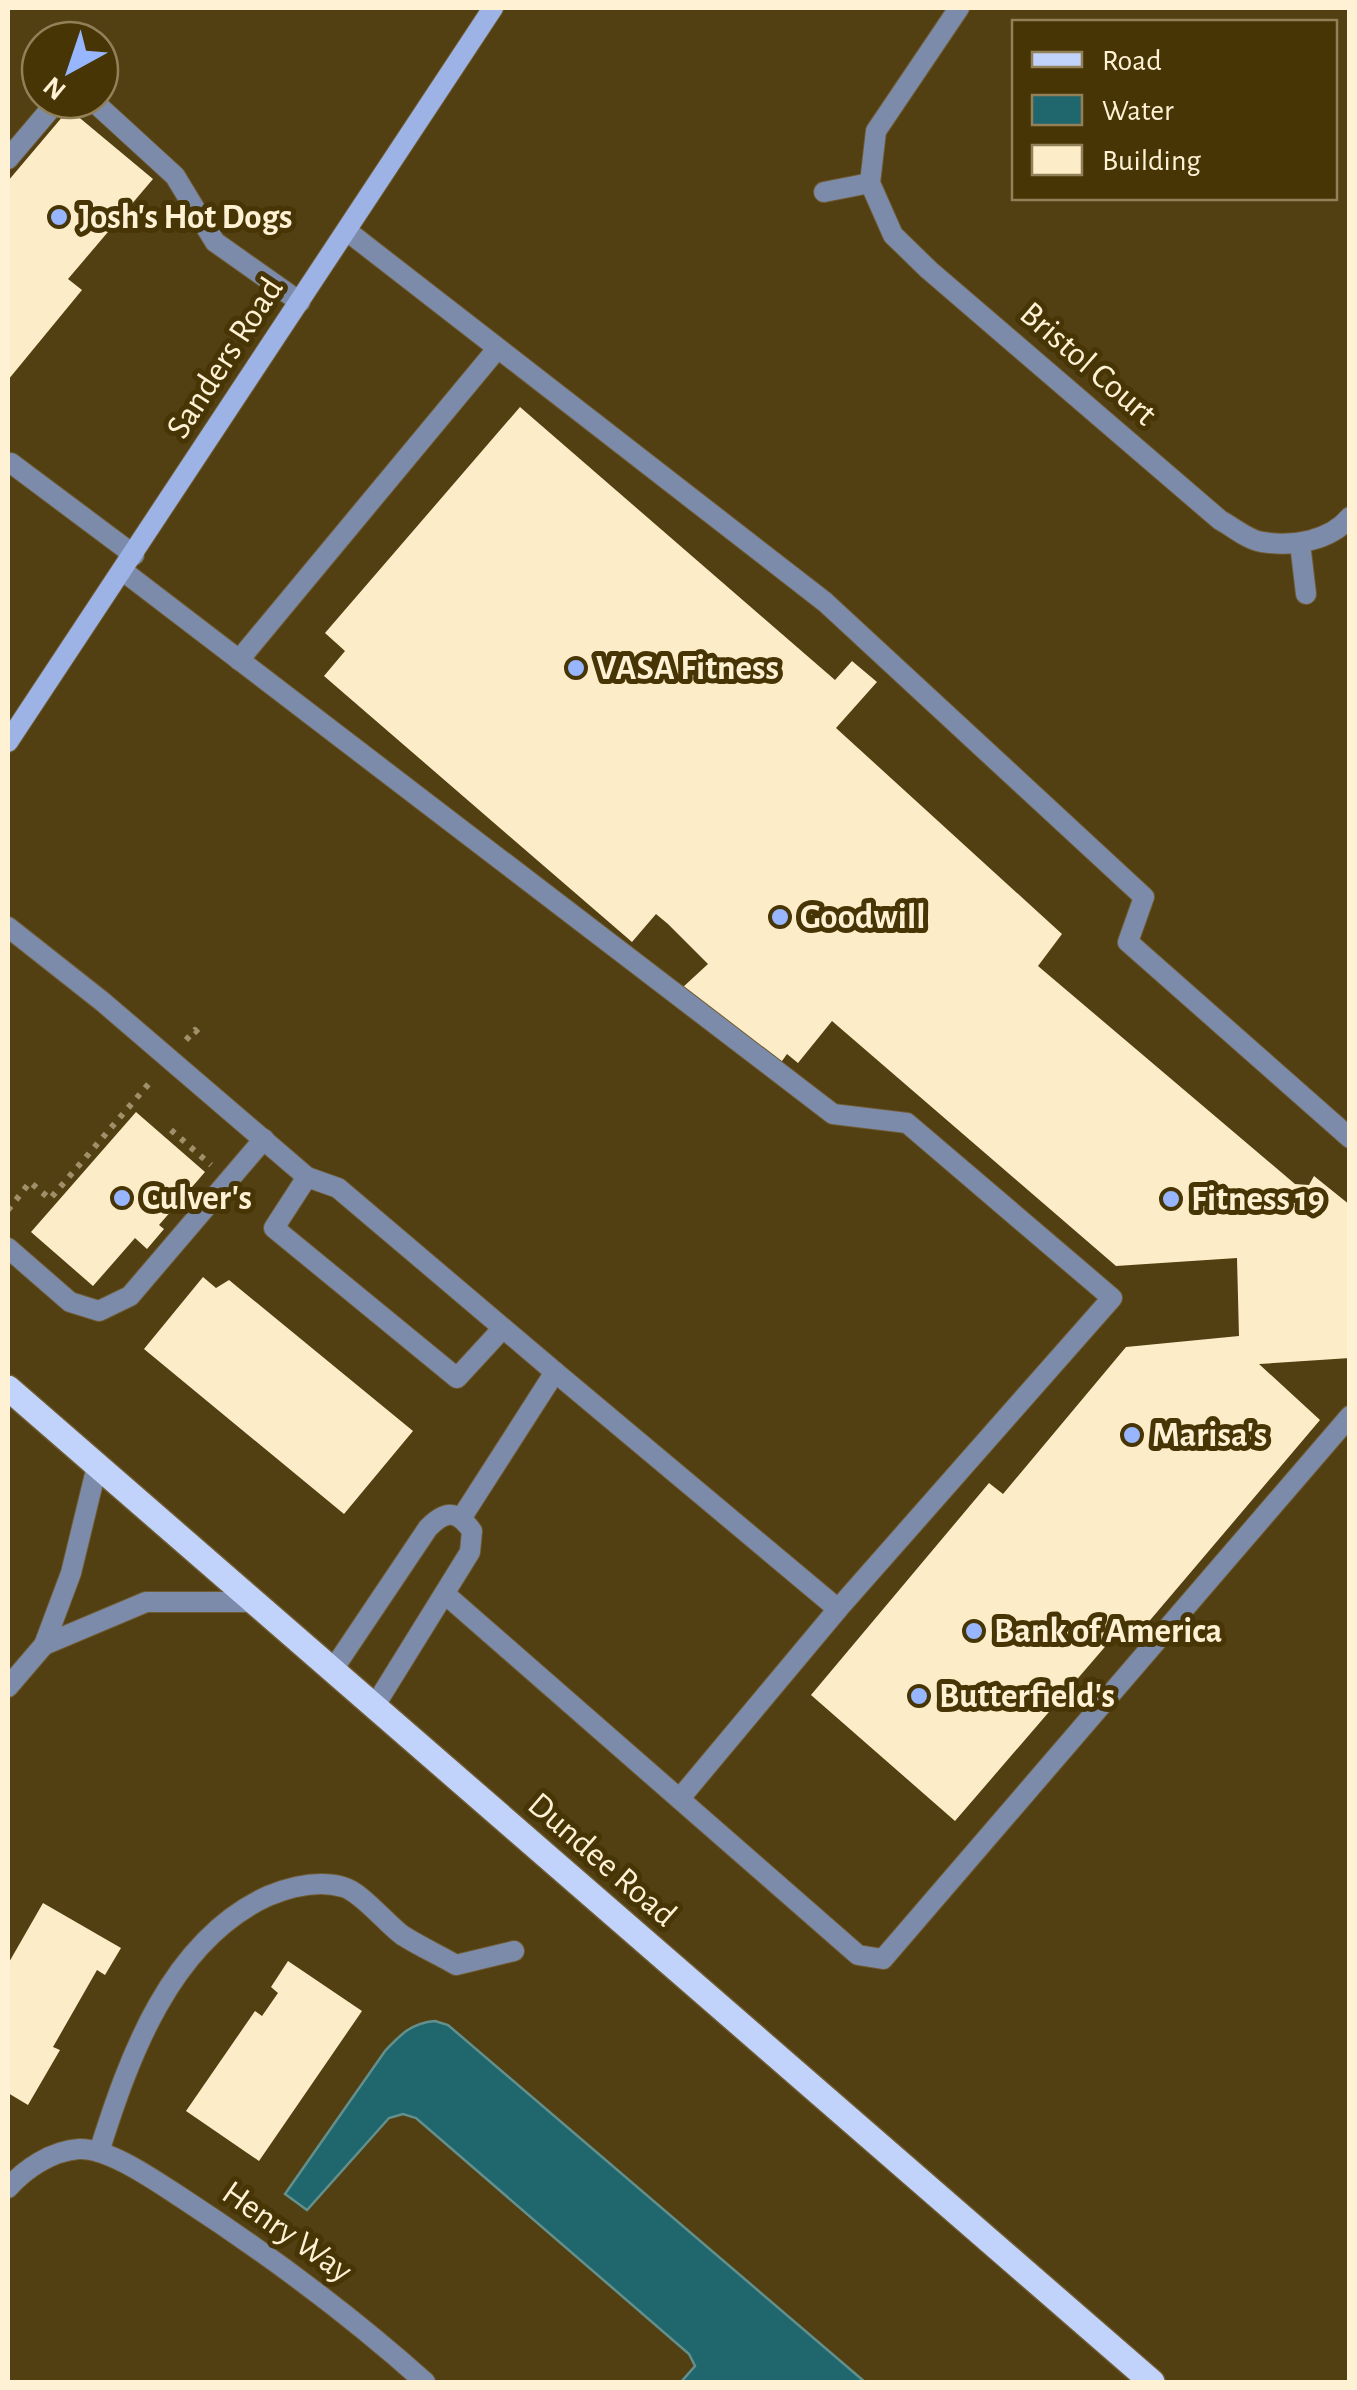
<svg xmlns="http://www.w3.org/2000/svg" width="1357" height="2390" viewBox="0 0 1357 2390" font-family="'Alegreya Sans',sans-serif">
<rect width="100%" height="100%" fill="#523f12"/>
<path fill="#20666d" stroke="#63908c" stroke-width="2.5" d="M435 2021 448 2025 865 2382H681L695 2366 689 2354 416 2118 403 2114 389 2118 307 2210 285 2194 385 2051C400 2035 411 2023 435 2021Z"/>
<g fill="#fcecc8">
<path d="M69 109 153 179 68 279 82 290 8 380V181Z"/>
<path d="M520 407 835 680 852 661 877 682 836 728 1062 934 1038 966 1295 1184 1309 1185 1314 1176 1350 1205V1358L1259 1364 1320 1420 1129 1645 1116 1634 955 1821 811 1695 989 1483 1003 1494 1126 1347 1239 1336 1237 1258 1116 1266 832 1021 798 1063 787 1054 777 1068 682 988 708 964 668 924 656 914 632 942 324 676 345 651 325 633Z"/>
<path d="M136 1112 205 1172 159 1225 164 1229 147 1249 135 1238 93 1286 31 1232Z"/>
<path d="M203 1277 216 1288 229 1280 413 1431 344 1514 144 1349Z"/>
<path d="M43 1903 121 1948 105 1975 97 1970 53 2047 60 2050 28 2105 8 2093V1964Z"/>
<path d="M288 1961 362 2011 259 2161 186 2111 255 2011 262 2016 278 1993 271 1987Z"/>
</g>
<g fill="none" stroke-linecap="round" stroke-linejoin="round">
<g stroke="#6e5b31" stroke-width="22">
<g id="service">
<path d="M92 100 175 176 215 242 300 302"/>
<path d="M8 159 58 100"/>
<path d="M347 231 825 602 1144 897 1128 942 1350 1138"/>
<path d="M11 463 134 555"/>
<path d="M123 571 833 1114 907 1123 1112 1298 838 1609"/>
<path d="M239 660 497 349"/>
<path d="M8 927 103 1002 307 1177 338 1188 555 1372 462 1517"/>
<path d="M307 1177 274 1228 457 1378 503 1328"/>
<path d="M8 1248 70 1302 99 1311 130 1296 264 1139"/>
<path d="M555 1372 838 1609 681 1797"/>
<path d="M97 1466 71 1573 44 1645 146 1602H252"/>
<path d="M445 1594 858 1955 883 1959 1350 1416"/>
<path d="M332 1671 428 1528C446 1510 457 1510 472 1531L470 1552 374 1707"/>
<path d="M8 1687 44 1645"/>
</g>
</g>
<g stroke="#6e5b31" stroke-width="22">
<g id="minor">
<path d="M959 8 876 131 870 183 893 235 929 270 1220 520C1233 527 1248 540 1262 542 1293 547 1330 541 1350 517"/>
<path d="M824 192 870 183"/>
<path d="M1300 543 1306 594"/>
<path d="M99 2152C129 2057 170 1941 268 1896 290 1887 318 1880 343 1887 360 1891 386 1923 402 1935 419 1946 439 1955 456 1965L514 1951"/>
<path d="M8 2188C25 2169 51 2151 79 2149 110 2148 157 2182 182 2198 268 2254 349 2314 425 2382"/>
</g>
</g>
<g stroke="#6e5b31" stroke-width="22">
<path id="secondary" d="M8 742 493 8"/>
</g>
<g stroke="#6e5b31" stroke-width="28">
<path id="primary" d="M8 1388 1152 2382"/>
</g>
<g stroke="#a0906a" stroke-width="6" stroke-dasharray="5 8" stroke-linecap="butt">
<path d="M186 1040 195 1030 200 1035"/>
<path d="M171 1130 211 1165"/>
<path d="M8 1210 30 1182 50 1199 152 1080"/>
</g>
<use href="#service" stroke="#7d8bab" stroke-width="20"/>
<use href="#minor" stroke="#7d8bab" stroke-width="20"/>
<use href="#secondary" stroke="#9db3e6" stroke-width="20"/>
<use href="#primary" stroke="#c1d3fa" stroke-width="25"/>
</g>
<g fill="#97b6fd" stroke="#473505" stroke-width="4">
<circle cx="59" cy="217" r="10"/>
<circle cx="576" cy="668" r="10"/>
<circle cx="780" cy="917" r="10"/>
<circle cx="122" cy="1198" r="10"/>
<circle cx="1171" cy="1199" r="10"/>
<circle cx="1132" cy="1435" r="10"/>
<circle cx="974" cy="1631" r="10"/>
<circle cx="919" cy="1696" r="10"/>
</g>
<g text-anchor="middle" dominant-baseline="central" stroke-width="10" stroke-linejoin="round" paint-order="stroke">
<g font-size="35" font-weight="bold" fill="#fff1d4" stroke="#473505" text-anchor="start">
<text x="79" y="217">Josh's Hot Dogs</text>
<text x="596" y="668">VASA Fitness</text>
<text x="800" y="917">Goodwill</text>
<text x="142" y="1198">Culver's</text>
<text x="1191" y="1199">Fitness 19</text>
<text x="1152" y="1435">Marisa's</text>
<text x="994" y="1631">Bank of America</text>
<text x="939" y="1696">Butterfield's</text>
</g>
<g font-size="35" fill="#fff1d4" stroke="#473505">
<text transform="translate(225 358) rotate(-57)">Sanders Road</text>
<text transform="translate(1088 364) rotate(41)">Bristol Court</text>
<text transform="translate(602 1860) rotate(41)">Dundee Road</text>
<text transform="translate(287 2232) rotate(35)">Henry Way</text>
</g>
</g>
<rect width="1357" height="2390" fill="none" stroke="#fff1d4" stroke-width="20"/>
<rect x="1012" y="20" width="325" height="180" fill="#473505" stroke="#918058" stroke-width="2.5"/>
<rect x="1032" y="52" width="50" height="15" fill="#c1d3fa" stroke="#918058" stroke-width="2.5"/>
<text x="1102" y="70" font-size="30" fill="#fff1d4">Road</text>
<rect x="1032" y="95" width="50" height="30" fill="#20666d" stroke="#918058" stroke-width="2.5"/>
<text x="1102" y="120" font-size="30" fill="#fff1d4">Water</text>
<rect x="1032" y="145" width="50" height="30" fill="#fcecc8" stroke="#918058" stroke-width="2.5"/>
<text x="1102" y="170" font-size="30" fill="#fff1d4">Building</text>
<g transform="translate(70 70) rotate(220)"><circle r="48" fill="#473505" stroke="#918058" stroke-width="2.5"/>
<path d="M0-8L18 38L0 25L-18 38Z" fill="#97b6fd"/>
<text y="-15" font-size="28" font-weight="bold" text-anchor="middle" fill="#fff1d4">N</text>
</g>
</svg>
